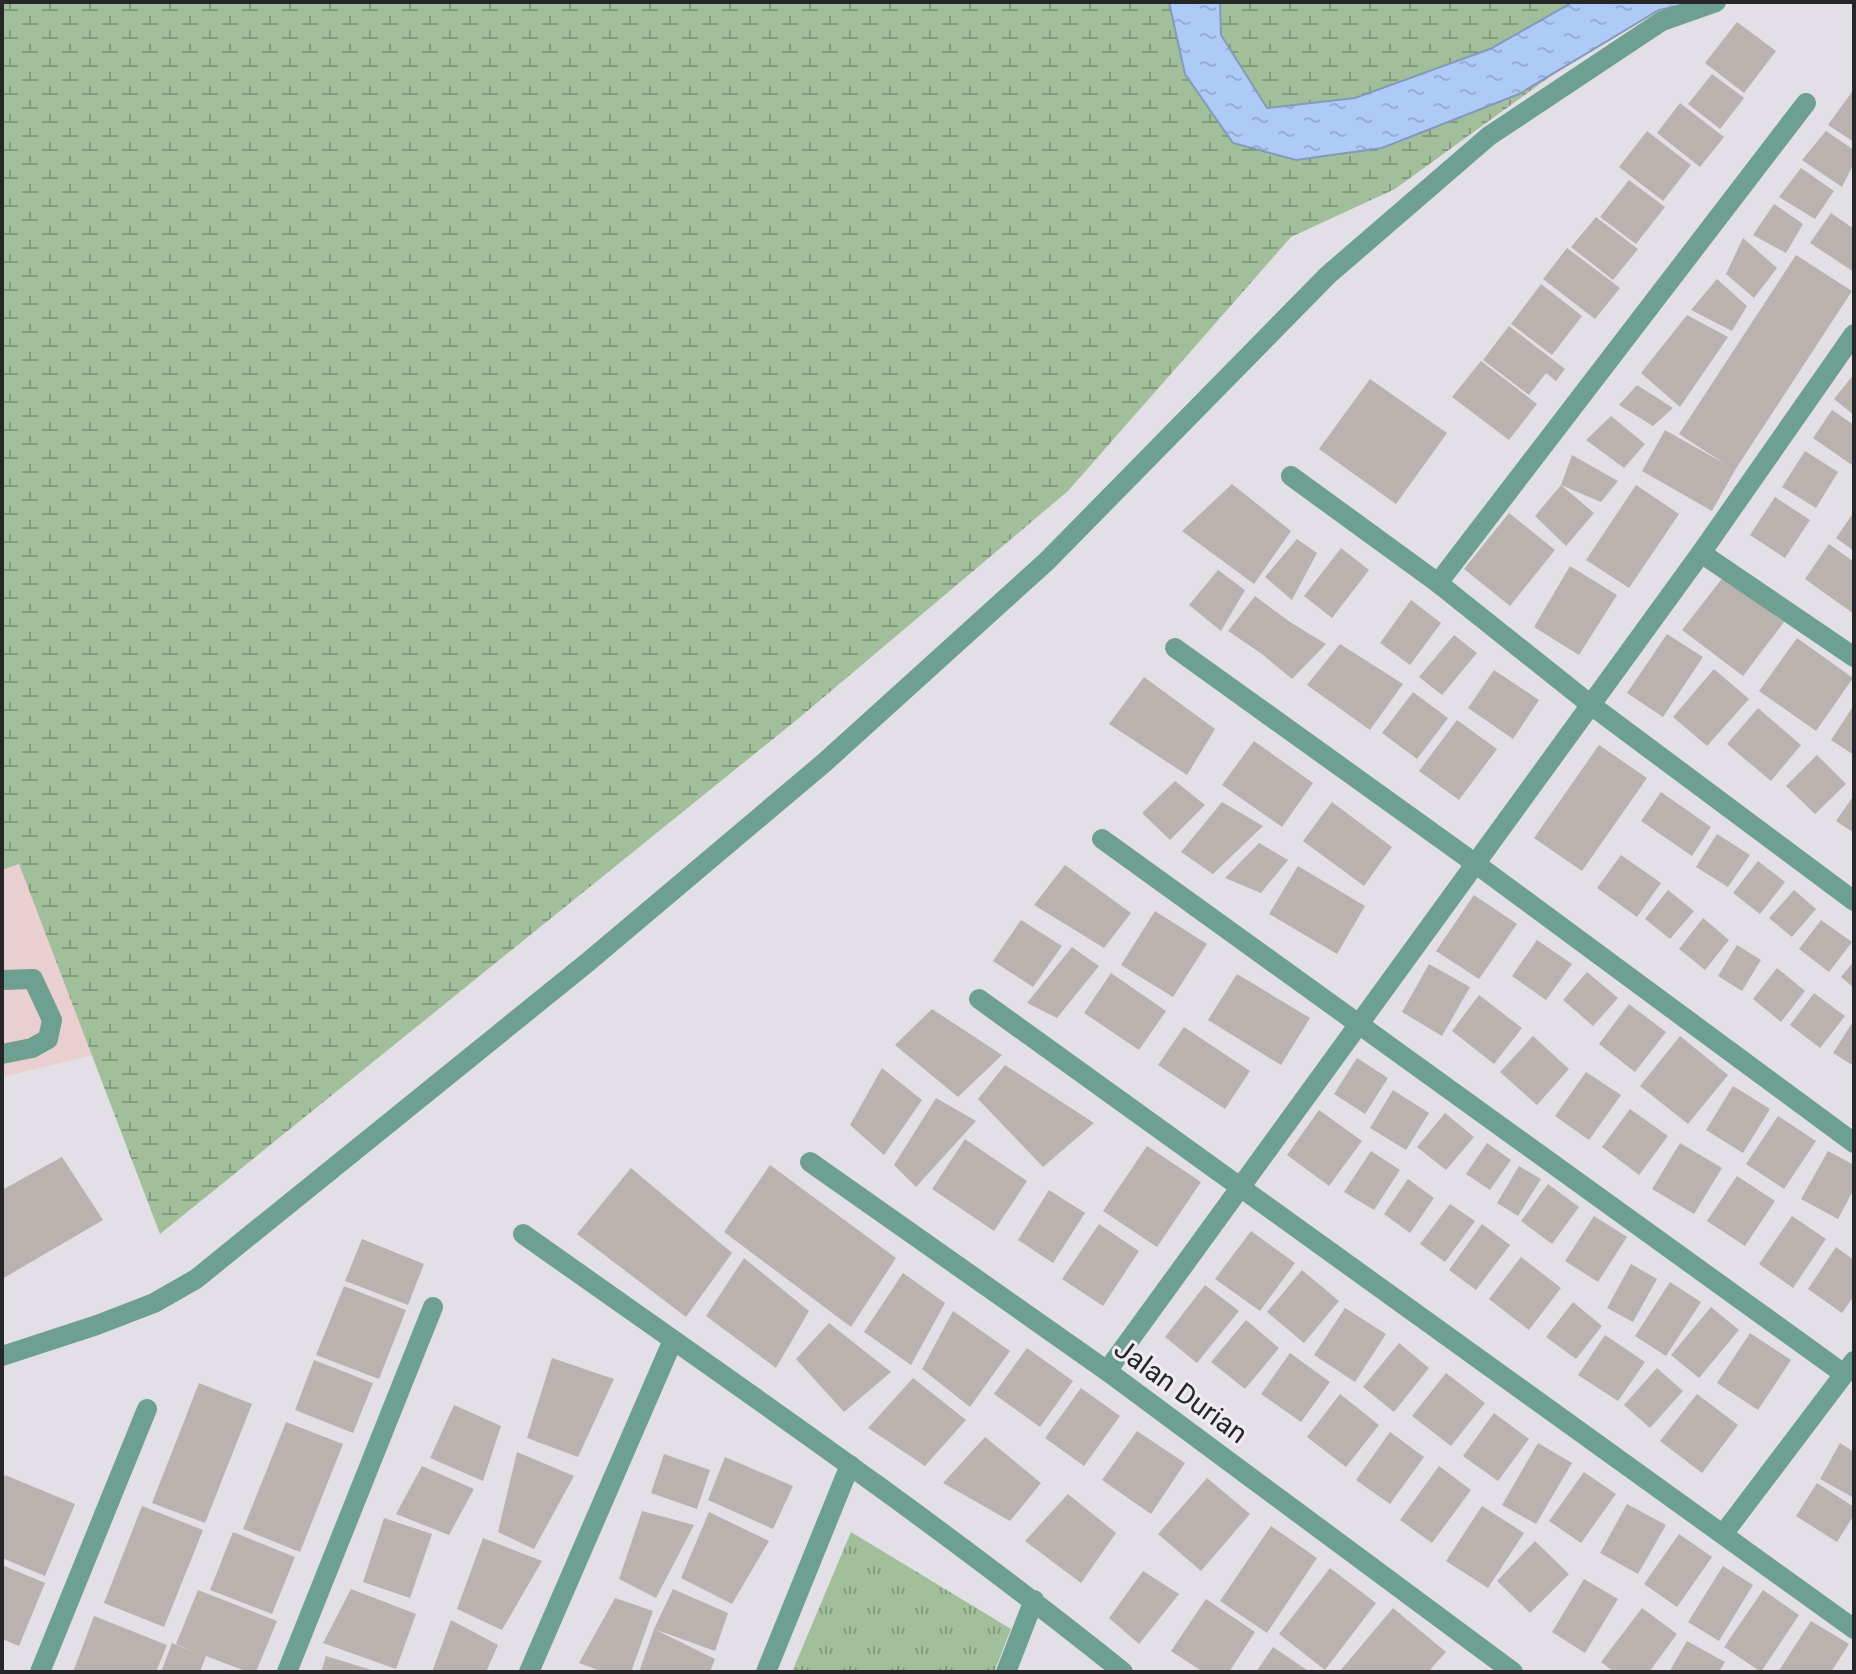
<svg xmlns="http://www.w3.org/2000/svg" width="1856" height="1674" viewBox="0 0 1856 1674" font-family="Roboto,sans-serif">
<defs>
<pattern id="wetland-marsh" width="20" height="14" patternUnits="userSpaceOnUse" patternTransform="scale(2)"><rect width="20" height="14" fill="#a1bf9b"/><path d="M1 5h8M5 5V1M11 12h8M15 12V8" fill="none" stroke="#839b7e"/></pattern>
<pattern id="park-tufts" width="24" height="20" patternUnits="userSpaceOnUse" patternTransform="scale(2)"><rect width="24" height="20" fill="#a1bf9b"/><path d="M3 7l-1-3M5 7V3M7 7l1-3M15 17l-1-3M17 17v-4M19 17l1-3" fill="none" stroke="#839b7e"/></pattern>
<pattern id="water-ripples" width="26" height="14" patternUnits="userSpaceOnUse" patternTransform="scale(2)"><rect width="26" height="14" fill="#aecbf8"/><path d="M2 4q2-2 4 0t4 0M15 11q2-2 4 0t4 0" fill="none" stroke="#96aed5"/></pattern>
</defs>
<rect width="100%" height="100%" fill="#e3dfe6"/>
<path fill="#eacfd1" d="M19 863 93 1055 2 1077V870Z"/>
<path fill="url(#wetland-marsh)" d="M2 2H1653L1395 189 1291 237 1068 491 799 718 160 1234 19 864 2 870Z"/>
<path fill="url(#park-tufts)" d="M851 1532 1011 1629 994 1672H792Z"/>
<path fill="url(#water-ripples)" stroke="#8599b9" stroke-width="2" d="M1169 2H1220L1221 35 1267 108 1355 98 1490 49 1573 2H1700L1659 10 1519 94 1382 148 1296 160 1233 143 1185 74Z"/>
<g fill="#bab2af">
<path d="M1737 22 1776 51 1744 93 1705 63Z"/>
<path d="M1712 74 1744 98 1720 129 1688 104Z"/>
<path d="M1854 89V142L1828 125Z"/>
<path d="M1680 103 1724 137 1700 167 1657 133Z"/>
<path d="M1647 131 1691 165 1663 201 1619 167Z"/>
<path d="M1826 131 1854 150V163L1842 187 1802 160Z"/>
<path d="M1801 168 1834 191 1815 219 1779 197Z"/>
<path d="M1629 180 1665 207 1636 244 1600 217Z"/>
<path d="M1774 204 1803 224 1786 253 1753 235Z"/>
<path d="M1831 213 1854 229V272L1810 243Z"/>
<path d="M1596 217 1638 249 1613 280 1571 247Z"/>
<path d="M1743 238 1777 268 1754 298 1726 274Z"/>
<path d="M1567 248 1620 288 1595 319 1543 279Z"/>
<path d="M1796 255 1852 291 1735 470 1712 511 1642 471 1665 430 1725 464 1679 434Z"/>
<path d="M1717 279 1747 306 1732 331 1691 310Z"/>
<path d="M1541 284 1582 316 1552 355 1511 324Z"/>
<path d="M1687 315 1728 337 1680 407 1641 373Z"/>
<path d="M1509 326 1565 369 1556 381 1546 373 1529 395 1483 360Z"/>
<path d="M1481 361 1537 404 1509 440 1452 397Z"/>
<path d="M1854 374V415L1834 399Z"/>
<path d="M1370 379 1447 433 1396 504 1319 449Z"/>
<path d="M1637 385 1673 408 1653 426 1619 405Z"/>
<path d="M1832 410 1854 425 1852 465 1813 438Z"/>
<path d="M1611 416 1645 444 1624 468 1586 440Z"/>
<path d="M1805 451 1838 472 1816 508 1782 487Z"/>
<path d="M1572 455 1618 481 1601 502 1561 485Z"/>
<path d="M1232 484 1291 531 1254 584 1182 531Z"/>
<path d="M1561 485 1594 513 1566 546 1535 516Z"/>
<path d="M1636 485 1679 514 1629 588 1586 560Z"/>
<path d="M1775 497 1810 520 1785 558 1750 535Z"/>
<path d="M1854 512V551L1836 538Z"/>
<path d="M1509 513 1555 550 1510 606 1464 569Z"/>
<path d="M1297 539 1317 553 1292 600 1265 577Z"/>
<path d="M1829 544 1854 562V614L1805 579Z"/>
<path d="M1341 548 1369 570 1332 618 1304 596Z"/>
<path d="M1570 566 1617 595 1579 655 1534 627Z"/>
<path d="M1218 570 1245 590 1221 631 1189 605Z"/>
<path d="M1724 576 1784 622 1743 676 1682 630Z"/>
<path d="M1255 596 1290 622 1326 644 1292 679 1262 654 1228 631Z"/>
<path d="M1411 600 1441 623 1410 665 1380 643Z"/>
<path d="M1667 634 1703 657 1663 717 1627 693Z"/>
<path d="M1454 635 1477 653 1442 695 1419 677Z"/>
<path d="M1797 638 1853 678 1816 731 1759 691Z"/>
<path d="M1340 644 1403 684 1370 730 1307 685Z"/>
<path d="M1714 669 1749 699 1707 746 1673 717Z"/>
<path d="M1494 670 1539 700 1513 739 1468 708Z"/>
<path d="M1144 677 1215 729 1187 775 1109 724Z"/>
<path d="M1413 692 1448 718 1417 759 1382 733Z"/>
<path d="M1854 705V755L1831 740Z"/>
<path d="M1758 708 1801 745 1771 781 1727 744Z"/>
<path d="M1457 720 1497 749 1459 800 1419 771Z"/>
<path d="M1254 741 1313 783 1282 827 1222 785Z"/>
<path d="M1599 745 1647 778 1582 871 1534 838Z"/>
<path d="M1817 755 1846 784 1815 814 1786 786Z"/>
<path d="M1175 781 1205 805 1170 840 1142 813Z"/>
<path d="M1661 792 1711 827 1692 856 1641 821Z"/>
<path d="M1854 795V833L1836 821Z"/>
<path d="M1222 802 1263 826 1213 874 1181 852Z"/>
<path d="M1332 802 1392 847 1364 886 1303 841Z"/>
<path d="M1717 834 1750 855 1728 887 1696 867Z"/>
<path d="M1259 843 1288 860 1261 893 1225 878Z"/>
<path d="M1621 855 1661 883 1637 917 1597 888Z"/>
<path d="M1758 861 1785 882 1760 914 1733 893Z"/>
<path d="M1065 865 1131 913 1104 948 1034 905Z"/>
<path d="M1298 866 1365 906 1337 954 1269 914Z"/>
<path d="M1668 890 1694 911 1670 939 1645 919Z"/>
<path d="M1794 890 1816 909 1792 937 1769 918Z"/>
<path d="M1474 895 1517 924 1479 979 1436 951Z"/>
<path d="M1155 911 1207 944 1173 997 1121 965Z"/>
<path d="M1703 918 1729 940 1705 970 1679 949Z"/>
<path d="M1021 920 1062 946 1033 987 993 961Z"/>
<path d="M1821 920 1852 942 1829 972 1799 949Z"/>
<path d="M1537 940 1572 964 1546 1000 1512 976Z"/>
<path d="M1737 945 1761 960 1742 991 1718 976Z"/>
<path d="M1072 947 1099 966 1057 1018 1027 1003Z"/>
<path d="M1854 961V988L1841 977Z"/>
<path d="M1429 964 1470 987 1442 1036 1402 1012Z"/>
<path d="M1777 968 1805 991 1781 1022 1753 999Z"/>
<path d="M1587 972 1618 998 1593 1026 1563 1000Z"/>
<path d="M1111 973 1166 1011 1139 1050 1084 1013Z"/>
<path d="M1237 974 1310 1018 1281 1065 1208 1020Z"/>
<path d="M1814 993 1845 1016 1820 1048 1790 1025Z"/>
<path d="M1479 995 1522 1028 1494 1064 1452 1031Z"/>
<path d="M1629 1004 1666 1032 1635 1072 1599 1044Z"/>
<path d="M932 1009 1002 1055 958 1097 895 1045Z"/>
<path d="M1854 1020V1066L1833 1053Z"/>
<path d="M1184 1027 1250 1071 1225 1109 1158 1065Z"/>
<path d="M1533 1036 1569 1069 1537 1105 1500 1072Z"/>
<path d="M1680 1036 1728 1075 1688 1124 1640 1086Z"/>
<path d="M1357 1058 1388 1078 1365 1114 1334 1094Z"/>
<path d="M1005 1065 1094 1123 1043 1167 978 1099Z"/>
<path d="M882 1068 922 1100 884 1155 850 1125Z"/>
<path d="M1586 1072 1621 1095 1589 1140 1555 1116Z"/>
<path d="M1733 1086 1770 1109 1743 1153 1706 1130Z"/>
<path d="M1393 1090 1429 1113 1406 1150 1370 1128Z"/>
<path d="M936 1098 976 1121 916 1187 894 1165Z"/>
<path d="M1630 1109 1668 1136 1639 1175 1602 1147Z"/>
<path d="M1319 1110 1362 1141 1329 1186 1287 1155Z"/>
<path d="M1445 1113 1474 1137 1446 1170 1417 1147Z"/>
<path d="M1778 1116 1816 1141 1784 1189 1746 1164Z"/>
<path d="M965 1139 1027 1181 994 1231 932 1189Z"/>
<path d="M1487 1143 1511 1160 1490 1190 1466 1174Z"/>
<path d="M1680 1143 1722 1168 1694 1214 1652 1189Z"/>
<path d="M1147 1146 1201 1182 1157 1247 1103 1211Z"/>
<path d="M1371 1151 1400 1170 1374 1210 1344 1192Z"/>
<path d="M1828 1151 1854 1165V1189L1838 1219 1801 1199Z"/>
<path d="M62 1157 103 1220 2 1279V1190Z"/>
<path d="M770 1165 896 1258 851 1327 724 1232Z"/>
<path d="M1519 1166 1541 1179 1518 1216 1497 1203Z"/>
<path d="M631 1168 732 1253 686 1317 577 1234Z"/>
<path d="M1737 1176 1775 1201 1745 1246 1707 1221Z"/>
<path d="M1408 1179 1434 1198 1410 1233 1384 1214Z"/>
<path d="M1548 1184 1579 1207 1552 1244 1521 1221Z"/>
<path d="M1049 1190 1085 1213 1053 1263 1018 1240Z"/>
<path d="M1450 1204 1475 1221 1445 1262 1420 1244Z"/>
<path d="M1594 1216 1627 1237 1598 1282 1565 1261Z"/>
<path d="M1792 1216 1826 1239 1793 1288 1759 1264Z"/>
<path d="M1099 1224 1139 1251 1103 1306 1062 1279Z"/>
<path d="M1482 1224 1510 1245 1476 1290 1449 1270Z"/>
<path d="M1251 1231 1295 1263 1260 1311 1215 1279Z"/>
<path d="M362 1239 424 1264 408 1305 345 1281Z"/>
<path d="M1836 1247 1854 1260V1296L1842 1313 1808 1289Z"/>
<path d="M1521 1257 1561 1288 1529 1330 1489 1299Z"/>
<path d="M744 1258 809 1311 776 1368 706 1316Z"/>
<path d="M1631 1264 1657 1279 1633 1322 1607 1308Z"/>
<path d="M1302 1270 1339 1301 1304 1343 1267 1312Z"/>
<path d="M903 1273 945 1303 911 1365 864 1332Z"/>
<path d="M1670 1282 1701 1302 1666 1356 1635 1336Z"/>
<path d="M1205 1285 1239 1311 1197 1363 1165 1337Z"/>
<path d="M344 1286 406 1310 379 1379 316 1355Z"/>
<path d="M1573 1302 1602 1326 1576 1359 1546 1337Z"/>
<path d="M1711 1307 1739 1330 1699 1378 1671 1355Z"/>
<path d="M1345 1308 1386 1334 1355 1382 1314 1355Z"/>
<path d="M953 1311 1010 1351 970 1407 922 1369Z"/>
<path d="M1246 1320 1279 1348 1245 1389 1211 1362Z"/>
<path d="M829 1323 891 1372 844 1412 796 1359Z"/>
<path d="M1750 1333 1791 1360 1758 1410 1717 1383Z"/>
<path d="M1605 1335 1645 1362 1618 1401 1578 1375Z"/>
<path d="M1399 1343 1429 1368 1394 1412 1363 1387Z"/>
<path d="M1027 1348 1073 1381 1040 1427 994 1394Z"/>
<path d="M1290 1353 1330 1382 1301 1422 1261 1394Z"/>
<path d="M552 1358 614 1379 578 1457 527 1438Z"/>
<path d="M314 1360 373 1383 353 1433 295 1410Z"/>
<path d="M1657 1368 1683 1391 1650 1428 1624 1405Z"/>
<path d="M1446 1373 1485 1403 1451 1446 1412 1416Z"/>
<path d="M913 1378 966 1420 925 1466 868 1428Z"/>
<path d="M199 1383 252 1404 205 1523 152 1503Z"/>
<path d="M1081 1388 1120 1416 1084 1466 1045 1438Z"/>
<path d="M1340 1394 1379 1425 1346 1467 1307 1437Z"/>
<path d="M1697 1394 1738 1425 1702 1473 1660 1441Z"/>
<path d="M454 1405 501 1426 483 1481 430 1458Z"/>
<path d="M1494 1413 1529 1439 1498 1481 1463 1456Z"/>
<path d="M286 1422 343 1444 300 1552 243 1529Z"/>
<path d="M1137 1431 1185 1463 1151 1514 1102 1480Z"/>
<path d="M1390 1432 1424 1457 1390 1504 1356 1480Z"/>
<path d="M985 1437 1041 1483 1010 1521 943 1483Z"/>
<path d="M1538 1443 1572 1463 1536 1524 1502 1505Z"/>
<path d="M1840 1443 1854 1452V1498L1820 1479Z"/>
<path d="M517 1452 574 1476 534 1549 498 1532Z"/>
<path d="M664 1454 710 1470 697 1509 651 1493Z"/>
<path d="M725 1457 793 1486 773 1529 708 1500Z"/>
<path d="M422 1466 474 1489 449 1535 396 1514Z"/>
<path d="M1439 1466 1471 1490 1432 1543 1400 1520Z"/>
<path d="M1584 1472 1616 1494 1581 1543 1549 1521Z"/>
<path d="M5 1475 75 1504 45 1576 2 1558V1483Z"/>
<path d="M1207 1478 1250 1514 1201 1571 1158 1534Z"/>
<path d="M1817 1483 1854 1507V1515L1837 1542 1796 1516Z"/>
<path d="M1068 1494 1116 1533 1081 1583 1025 1541Z"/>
<path d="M1627 1504 1666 1525 1638 1574 1600 1553Z"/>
<path d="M142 1506 203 1530 164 1627 104 1603Z"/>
<path d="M1482 1506 1524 1533 1488 1588 1446 1561Z"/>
<path d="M642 1511 694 1525 656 1598 619 1579Z"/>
<path d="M709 1512 769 1541 732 1604 681 1578Z"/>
<path d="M384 1518 432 1534 410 1598 363 1582Z"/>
<path d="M1271 1526 1317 1558 1267 1633 1220 1601Z"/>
<path d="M233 1532 295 1557 272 1614 210 1590Z"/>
<path d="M1679 1534 1712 1557 1677 1607 1644 1584Z"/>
<path d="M483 1538 542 1561 502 1630 457 1609Z"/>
<path d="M1535 1541 1569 1574 1530 1613 1497 1581Z"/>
<path d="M2 1565 45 1583 19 1646 2 1639Z"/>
<path d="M1723 1566 1753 1585 1719 1641 1688 1622Z"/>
<path d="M1330 1568 1376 1603 1325 1670 1279 1634Z"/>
<path d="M1143 1571 1179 1594 1139 1644 1109 1618Z"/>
<path d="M1584 1579 1618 1599 1585 1653 1552 1632Z"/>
<path d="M351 1589 416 1614 396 1669 323 1643Z"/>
<path d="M673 1589 728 1613 715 1651 654 1629 715 1659 710 1672H639L654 1629Z"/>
<path d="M198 1590 277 1621 256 1672H248L206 1656 200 1672H161L172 1643 199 1654 176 1644Z"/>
<path d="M1763 1590 1799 1615 1761 1672 1724 1647Z"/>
<path d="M615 1598 653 1611 631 1672H603L579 1663Z"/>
<path d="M1206 1599 1255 1632 1229 1672H1203L1171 1651Z"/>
<path d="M1393 1608 1446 1652 1428 1672H1341L1340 1671Z"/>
<path d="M1642 1608 1677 1634 1649 1672H1614L1601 1662Z"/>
<path d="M94 1616 167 1645 156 1672H73Z"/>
<path d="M451 1620 498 1645 486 1672H432Z"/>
<path d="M1811 1621 1849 1644 1831 1672H1778Z"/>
<path d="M1687 1641 1725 1662 1719 1672H1669Z"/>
<path d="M1273 1647 1310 1672H1256Z"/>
<path d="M326 1656 375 1671V1672H321Z"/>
</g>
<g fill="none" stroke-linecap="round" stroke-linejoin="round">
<g stroke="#6da090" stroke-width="20">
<path d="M1291 476 1438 583 1591 705 1854 901"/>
<path d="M1701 553 1854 657"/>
<path d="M1438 583 1806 103"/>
<path d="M1175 648 1476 864 1854 1143"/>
<path d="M1102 839 1844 1374"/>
<path d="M2 980 33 979 52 1020 48 1039 32 1048 2 1054"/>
<path d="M979 999 1854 1629"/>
<path d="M810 1162 1107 1371 1513 1672"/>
<path d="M523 1234C725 1377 930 1517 1123 1672"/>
<path d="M2 1356 97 1325 154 1303 196 1279 588 962 825 762 1047 561 1328 275 1489 136 1662 21 1716 2"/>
<path d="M1107 1371 1701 553 1854 334"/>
<path d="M1724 1533 1854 1361"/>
<path d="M40 1672 147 1409"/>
<path d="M287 1672 433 1307"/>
<path d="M529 1672 673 1340"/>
<path d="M766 1672 850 1465"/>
<path d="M1006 1672 1034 1600"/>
</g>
</g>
<g text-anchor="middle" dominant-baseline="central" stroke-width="6" stroke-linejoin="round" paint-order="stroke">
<g font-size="28" fill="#262527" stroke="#f0ecf3">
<text transform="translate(1181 1391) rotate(36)">Jalan Durian</text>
</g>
</g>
<rect width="1856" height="1674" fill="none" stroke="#262527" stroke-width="8"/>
</svg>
